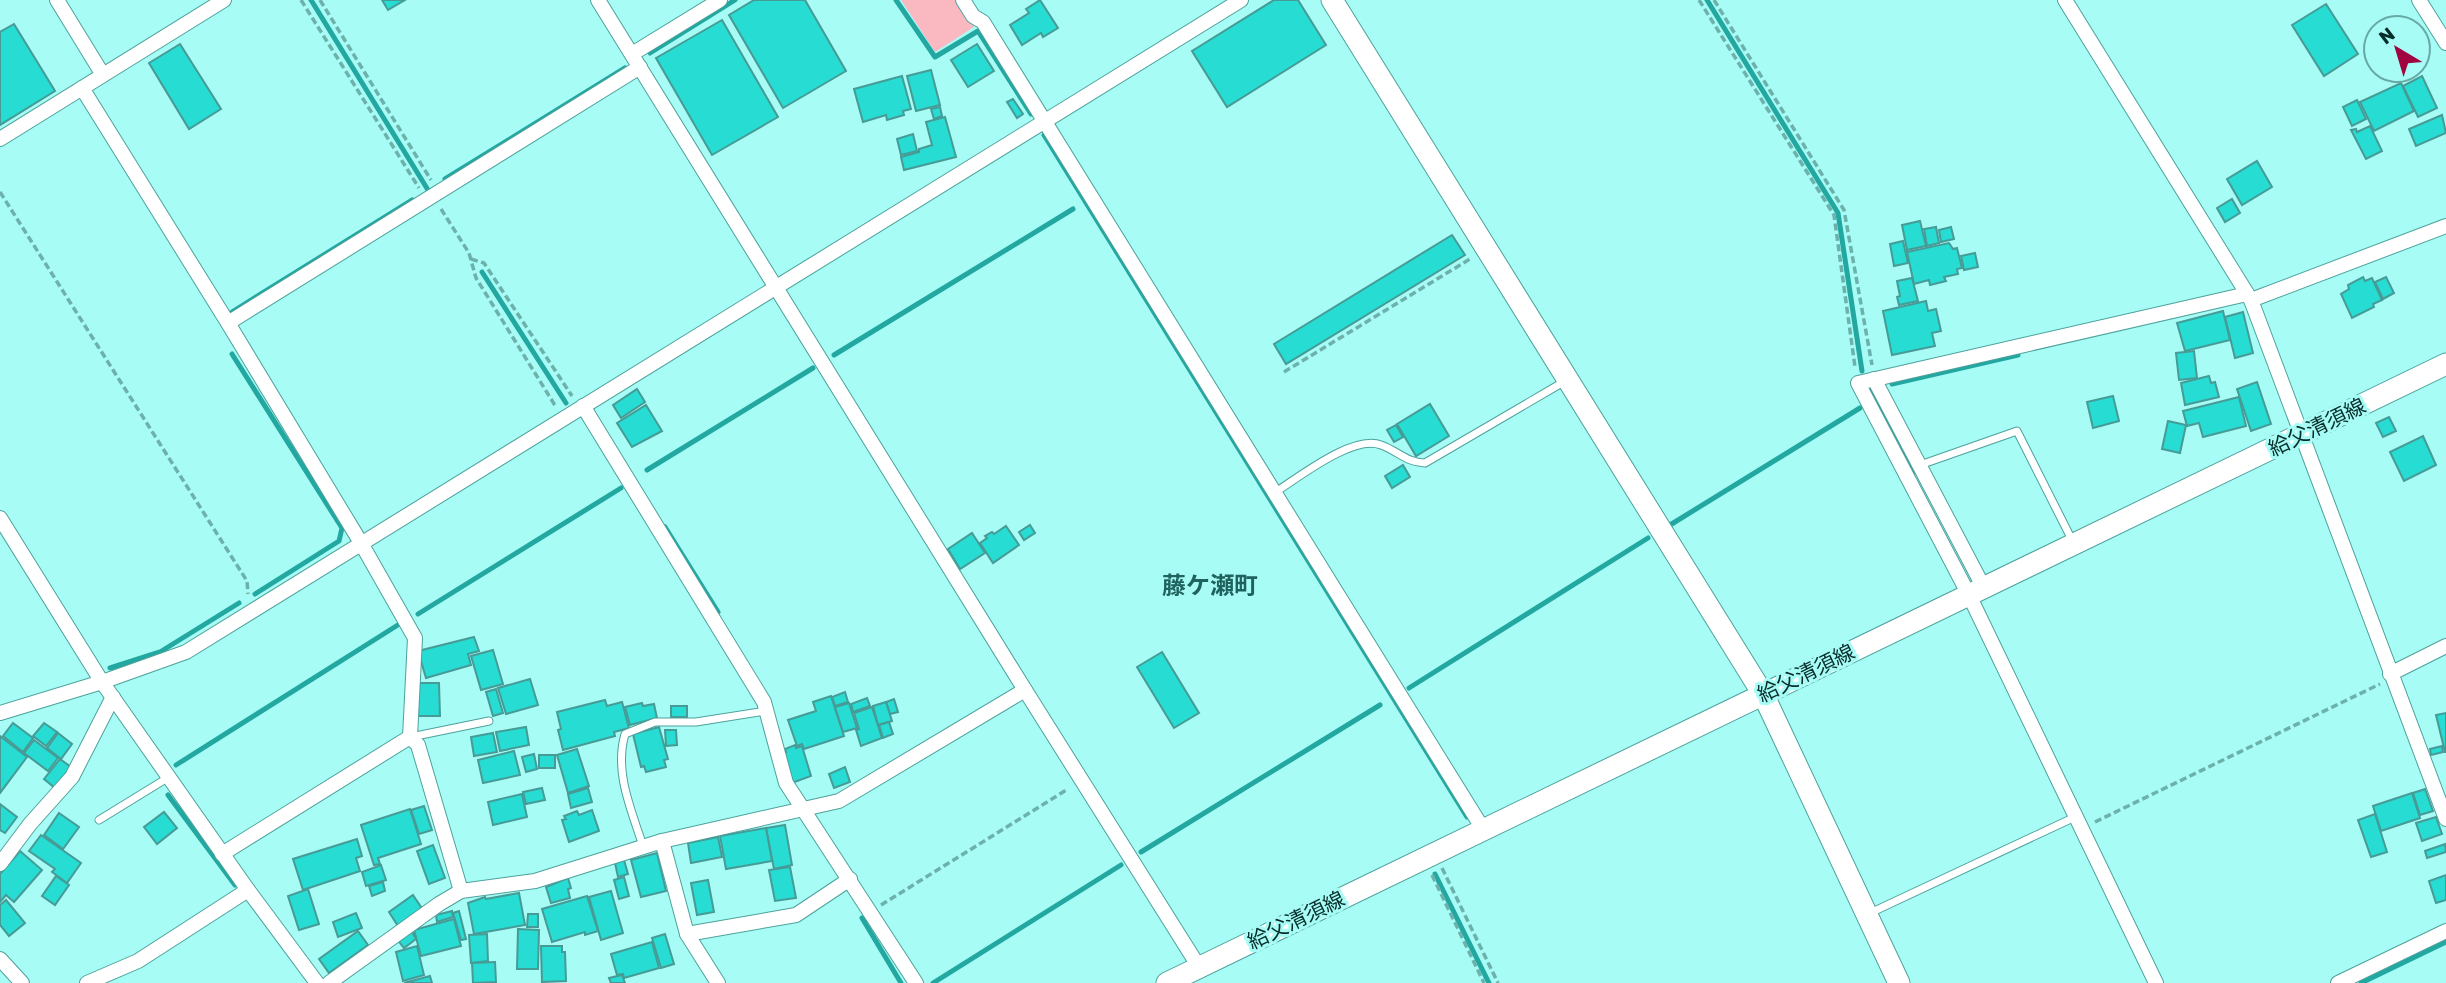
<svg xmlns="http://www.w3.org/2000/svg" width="2446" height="983" viewBox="0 0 2446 983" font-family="Rubik,'Noto Sans JP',sans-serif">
<rect width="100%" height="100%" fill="#a7fcf5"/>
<path fill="#fab8c1" d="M901 0H957L974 27 935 52Z"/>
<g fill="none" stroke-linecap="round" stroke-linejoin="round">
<g stroke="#22a7a1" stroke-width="5">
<path d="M311 0 428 190"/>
<path d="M896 0 935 57 978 31 1031 114"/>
<path d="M1707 0 1838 213 1862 371"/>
<path d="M650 53 735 0"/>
<path d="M1044 135 1467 817"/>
<path d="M445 179 625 68"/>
<path d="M482 272 566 403"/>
<path d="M232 312 412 200"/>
<path d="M232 354 342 528 339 541 255 594"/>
<path d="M834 355 1073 209"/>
<path d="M1892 384 2018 355"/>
<path d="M1870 389 1913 473"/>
<path d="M647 470 813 368"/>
<path d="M1670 525 1860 408"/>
<path d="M665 527 718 612"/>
<path d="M418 614 621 488"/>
<path d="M110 668 160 652 239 603"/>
<path d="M1409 688 1648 538"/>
<path d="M176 765 401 623"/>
<path d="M168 795 235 885"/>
<path d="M1141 852 1380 705"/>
<path d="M1435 874 1489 983"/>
<path d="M862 918 901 983"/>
<path d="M933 983 1121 865"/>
<path d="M2361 983 2446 942"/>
</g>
</g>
<g fill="#26dcd3" stroke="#469b96" stroke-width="2">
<path d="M382 0H405L388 10Z"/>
<path d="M754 0H805L846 71 783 108 729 15Z"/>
<path d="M1040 0 1058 28 1043 37 1041 33 1022 45 1010 25 1029 13 1026 9Z"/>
<path d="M1274 0H1298L1326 45 1227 107 1192 51Z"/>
<path d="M2326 4 2358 54 2324 76 2292 25Z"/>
<path d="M722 20 778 117 712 155 656 58Z"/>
<path d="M14 24 55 91 0 125V32Z"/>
<path d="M180 44 221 109 189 129 149 63Z"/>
<path d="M977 44 994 71 968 87 951 60Z"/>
<path d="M931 70 940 105 916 111 907 76Z"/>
<path d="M902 76 911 109 903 111 904 115 887 120 886 115 863 122 854 89Z"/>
<path d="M2422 76 2437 108 2418 117 2403 86Z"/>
<path d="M2401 83 2414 111 2374 131 2360 102Z"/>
<path d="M1013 99 1023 114 1017 118 1007 102Z"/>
<path d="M2357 100 2366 119 2352 126 2343 107Z"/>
<path d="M940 107 942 116 934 119 931 109Z"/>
<path d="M2442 115 2446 133 2416 146 2409 129Z"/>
<path d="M945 117 956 157 904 170 901 157 919 152V149L932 145 926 122Z"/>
<path d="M2370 126 2382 151 2366 159 2351 130 2356 129 2357 132Z"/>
<path d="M913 134 917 151 901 155 897 139Z"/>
<path d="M2257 161 2272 187 2242 205 2227 179Z"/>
<path d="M2232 199 2240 213 2225 222 2217 208Z"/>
<path d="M1920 221 1926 246 1907 250 1902 225Z"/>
<path d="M1936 227 1939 243 1927 246 1924 229Z"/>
<path d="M1951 227 1954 239 1941 242 1939 230Z"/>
<path d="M1452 235 1465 255 1286 364 1274 344Z"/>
<path d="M1903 241 1908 263 1894 266 1890 244Z"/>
<path d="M1949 243 1953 249 1957 248 1962 268 1957 269 1958 274 1944 277 1946 281 1930 285 1929 280 1914 284 1907 252Z"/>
<path d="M1975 253 1978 267 1964 270 1961 256Z"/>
<path d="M2363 277 2365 281 2372 278 2382 300 2373 304 2374 307 2352 318 2341 294 2349 289 2348 285Z"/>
<path d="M2386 277 2394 293 2383 299 2375 282Z"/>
<path d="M1912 278 1918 301 1899 305 1897 297 1900 296 1897 281Z"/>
<path d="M1926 301 1928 311 1936 309 1941 331 1932 333 1935 346 1892 355 1883 311Z"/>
<path d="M2223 311 2230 340 2185 351 2177 323Z"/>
<path d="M2243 312 2253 353 2235 358 2225 317Z"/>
<path d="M2194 351 2197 378 2179 380 2176 353Z"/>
<path d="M2209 376 2211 383 2215 382 2219 397 2185 405 2181 383Z"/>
<path d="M2257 382 2271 424 2251 431 2237 389Z"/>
<path d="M637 389 645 402 621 418 613 405Z"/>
<path d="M2113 396 2119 421 2093 428 2087 402Z"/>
<path d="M2239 397 2246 426 2203 437 2199 423 2187 426 2183 411Z"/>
<path d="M1430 404 1449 436 1416 456 1397 424Z"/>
<path d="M646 405 662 431 632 447 617 423Z"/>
<path d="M2389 417 2396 431 2383 437 2376 423Z"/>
<path d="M2168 421 2186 425 2180 453 2162 449Z"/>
<path d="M1396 425 1403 437 1394 442 1387 430Z"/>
<path d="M2423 436 2436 465 2404 481 2390 452Z"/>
<path d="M1403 465 1410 477 1392 488 1385 476Z"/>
<path d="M1030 525 1035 533 1024 540 1019 532Z"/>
<path d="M1006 526 1019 545 993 563 980 543 987 538 985 536 992 532 994 534Z"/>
<path d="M972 533 985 553 960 569 948 549Z"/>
<path d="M474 637 479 651 468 654 471 665 426 678 418 651Z"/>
<path d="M493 650 503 684 481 690 471 656Z"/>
<path d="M1162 652 1199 713 1174 728 1137 667Z"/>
<path d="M530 679 538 705 506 714 498 688Z"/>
<path d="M417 683H439L440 716H418Z"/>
<path d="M496 689 503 713 493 716 486 692Z"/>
<path d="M845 692 848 702 835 706 832 697Z"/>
<path d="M831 696 844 736 804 749 802 744 797 746 788 720 816 711 813 702Z"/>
<path d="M867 698 870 706 853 712 851 704Z"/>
<path d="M894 699 898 712 890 714 886 702Z"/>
<path d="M605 700 607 706 622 702 629 728 614 732 615 736 563 750 558 730 561 729 557 712Z"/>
<path d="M886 702 892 721 878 725 873 706Z"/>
<path d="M642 703 643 706 654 704 657 718 630 725 625 707Z"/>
<path d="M849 703 857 728 843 732 835 707Z"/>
<rect x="671" y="706" width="16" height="11"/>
<path d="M872 707 882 738 861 746 856 730 859 729 854 713Z"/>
<path d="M2446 713V752H2445L2436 715Z"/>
<path d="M889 722 893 734 883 738 879 725Z"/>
<path d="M13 723 33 738 23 752 3 736Z"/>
<path d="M44 723 57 732 46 746 33 736Z"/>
<path d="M526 727 529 745 500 751 496 732Z"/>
<path d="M659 727 668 759 664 760 666 767 646 772 644 766 641 767 633 734Z"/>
<path d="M665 730H676L677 745 666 746Z"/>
<path d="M58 733 72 744 61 759 47 748Z"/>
<path d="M493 733 497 752 474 756 471 737Z"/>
<path d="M0 736 27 757 0 793Z"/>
<path d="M34 740 58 758 48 771 24 753Z"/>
<path d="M795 745 796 748 802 746 811 776 792 783 782 753 786 752 785 749Z"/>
<path d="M2442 746 2443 752 2431 755 2430 749Z"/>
<path d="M577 749 589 786 568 793 557 755Z"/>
<path d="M514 751 520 775 483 783 478 760Z"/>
<path d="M534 754 537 769 526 772 522 757Z"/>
<rect x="539" y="755" width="16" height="13"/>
<path d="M60 759 71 767 55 788 44 779Z"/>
<path d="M845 767 850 782 834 788 829 774Z"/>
<path d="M542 788 545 800 526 804 523 792Z"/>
<path d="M588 788 592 802 571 808 568 794Z"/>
<path d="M2425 789 2433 811 2420 815 2413 793Z"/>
<path d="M2412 793 2420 818 2381 831 2373 806Z"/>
<path d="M522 794 527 817 493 825 488 802Z"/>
<path d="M0 804 17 817 5 833 0 830Z"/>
<path d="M424 806 432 830 419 834 411 810Z"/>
<path d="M410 809 421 844 378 858 380 864 374 865 361 825Z"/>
<path d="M592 810 599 831 569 842 562 820 566 819 564 816 577 811 579 815Z"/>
<path d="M164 812 177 828 157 844 144 827Z"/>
<path d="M59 813 79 827 63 849 44 835Z"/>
<path d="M2375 814 2387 852 2371 857 2358 820Z"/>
<path d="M2436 817 2442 834 2422 841 2416 823Z"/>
<path d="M785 825 792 865 774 869 766 828Z"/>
<path d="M766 828 772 861 726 869 720 836Z"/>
<path d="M41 835 81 863 67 883 52 872 55 869 29 851Z"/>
<path d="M718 837 722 857 691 863 688 843Z"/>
<path d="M357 839 362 856 356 858 360 871 303 890 293 859Z"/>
<path d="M2445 844 2446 852 2427 858 2425 851Z"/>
<path d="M433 845 445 878 429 884 417 851Z"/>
<path d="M20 851 42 870 14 902 6 895 0 902V874Z"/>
<path d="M657 853 666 891 641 897 631 860Z"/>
<path d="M624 860 628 874 618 877 615 863Z"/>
<path d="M381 865 386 880 366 886 362 872Z"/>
<path d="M790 867 796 898 775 901 769 870Z"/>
<path d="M2446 875V900L2436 903 2429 881Z"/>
<path d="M56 876 69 885 55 905 42 896Z"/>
<path d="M624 877 629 896 619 899 614 880Z"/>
<path d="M568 878 571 888 568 889 570 898 551 903 546 887Z"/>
<path d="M708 880 714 912 697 915 691 883Z"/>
<path d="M383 882 385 891 372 896 369 886Z"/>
<path d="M308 889 319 924 299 930 288 896Z"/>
<path d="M611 891 623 933 601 940 589 897Z"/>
<path d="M519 893 525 925 474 934 468 903 485 897 486 899Z"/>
<path d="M413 895 423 910 398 926 389 912Z"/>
<path d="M587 896 598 931 585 935V932L552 942 542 909Z"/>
<path d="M6 900 25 923 9 936 0 925V905Z"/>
<path d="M452 911 453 917 437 922 436 915Z"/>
<path d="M459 911 466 939 461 940 453 913Z"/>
<path d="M356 913 362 928 338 937 333 922Z"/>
<path d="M528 914H538V927H527Z"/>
<path d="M454 919 461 946 421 956 414 930Z"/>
<path d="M410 928 416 939 404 948 396 938Z"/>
<path d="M518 929 539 930 538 969H517Z"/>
<path d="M358 931 368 945 329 973 319 959Z"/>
<path d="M487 934 488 961 471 963 469 935Z"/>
<path d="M665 934 674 964 661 968 652 938Z"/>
<path d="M652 942 659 968 624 978 623 974 617 975 611 954Z"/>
<path d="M417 946 424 975 403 981 396 952Z"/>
<path d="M541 946H562V952H565L566 981 542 982Z"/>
<path d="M495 962 496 982 473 983 472 963Z"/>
<path d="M622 975 625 983H611L609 978Z"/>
<path d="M430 976 432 983H404Z"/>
</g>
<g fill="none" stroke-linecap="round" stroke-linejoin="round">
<g stroke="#4da29c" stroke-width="9">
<g id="lane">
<path d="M1920 465 2017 431 2073 542"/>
<path d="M1274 493C1298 478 1353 434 1381 445 1398 451 1405 462 1425 463L1567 380"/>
<path d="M411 737 489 721"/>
<path d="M99 820 169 777"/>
<path d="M643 846C631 809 614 772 625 734L655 722H696L766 711"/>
<path d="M1868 914 2075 817"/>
</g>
</g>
<g stroke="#4da29c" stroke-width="16">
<g id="street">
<path d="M57 0 103 75"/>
<path d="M598 0 1025 690 1199 967"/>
<path d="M963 0 973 16 983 22 1483 829"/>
<path d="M2065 0 2251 300 2446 819"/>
<path d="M2419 0 2446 43"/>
<path d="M632 54 720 0"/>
<path d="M82 88 228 323 361 543 415 638 410 737 418 745 461 891"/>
<path d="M0 139 224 0"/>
<path d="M2251 300 2446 226"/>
<path d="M228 323 640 67"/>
<path d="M1874 379 1984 588"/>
<path d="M583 406 764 702 786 783 916 983"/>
<path d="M0 518 102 682 248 890 317 983"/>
<path d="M2390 674 2446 646"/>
<path d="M0 713 102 682 186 652 1241 0"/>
<path d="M662 841 687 934 718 983"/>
<path d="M222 854 410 737"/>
<path d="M0 864 30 824 72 777 113 697"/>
<path d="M687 934 796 915 850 879"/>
<path d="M0 959 22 983"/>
<path d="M87 983 138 961 248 890"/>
<path d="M329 983 439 904 461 891 535 881 662 841 839 801 1025 690"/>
<path d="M2156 983 1969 595 1858 383 2247 294"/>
<path d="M2338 983 2446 931"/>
</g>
</g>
<g stroke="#4da29c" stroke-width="23">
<g id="secondary">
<path d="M1332 0 1763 694 1899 983"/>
<path d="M1167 983 2446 364"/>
</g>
</g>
<g stroke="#6db1ac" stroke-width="3.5" stroke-dasharray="7 3.5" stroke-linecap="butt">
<path d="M301 0 419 188"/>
<path d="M320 0 431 180"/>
<path d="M1699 0 1834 215 1855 367"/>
<path d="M1714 0 1844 210 1872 365"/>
<path d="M0 192 247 581 248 594"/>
<path d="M441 209 469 253 476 278 556 407"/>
<path d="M471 259 484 263 572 396"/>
<path d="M1284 372 1470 259"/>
<path d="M2095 822 2380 684"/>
<path d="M1442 868 1498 983"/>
<path d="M1432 875 1484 983"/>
<path d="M881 905 1068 789"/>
</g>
<use href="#lane" stroke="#fff" stroke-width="7"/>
<use href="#street" stroke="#fff" stroke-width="14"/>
<use href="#secondary" stroke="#fff" stroke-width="21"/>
</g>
<g text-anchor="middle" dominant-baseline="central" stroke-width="6" stroke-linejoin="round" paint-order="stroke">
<g font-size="21" fill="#072d2b" stroke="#a7fcf5">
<text transform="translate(2317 427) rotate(-26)">給父清須線</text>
<text transform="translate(1806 673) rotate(-26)">給父清須線</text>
<text transform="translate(1296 920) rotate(-26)">給父清須線</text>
</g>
<g font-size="24" font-weight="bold" fill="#20625e" stroke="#a7fcf5">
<text x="1210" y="586">藤ケ瀬町</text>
</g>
</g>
<g transform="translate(2397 49) rotate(322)"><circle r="33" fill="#a7fcf5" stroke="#67a9a4" stroke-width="2"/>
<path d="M0-5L12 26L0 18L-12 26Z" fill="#a10540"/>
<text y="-10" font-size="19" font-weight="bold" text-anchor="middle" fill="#072d2b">N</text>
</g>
</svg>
